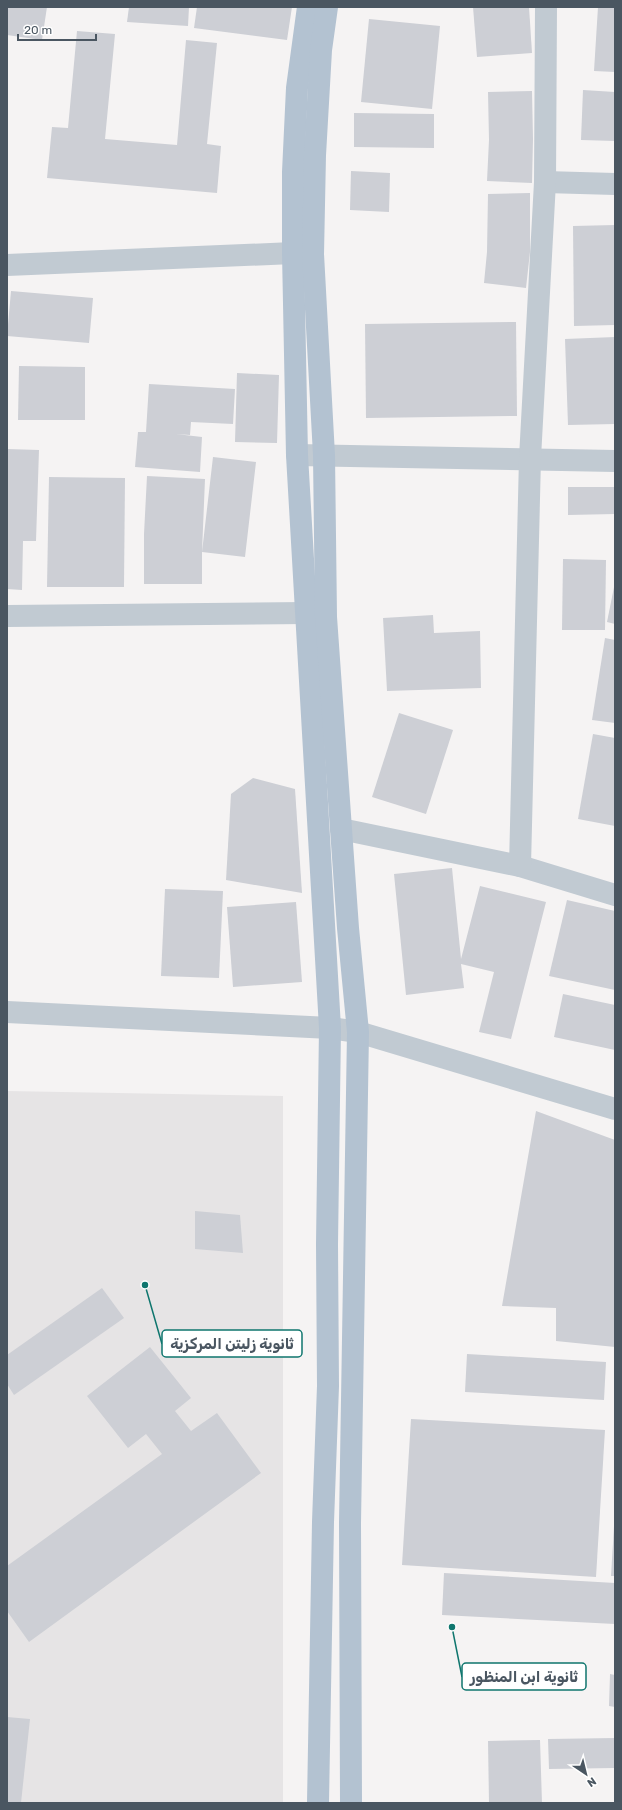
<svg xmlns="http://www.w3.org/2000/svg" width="622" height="1810" viewBox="0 0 622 1810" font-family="Rubik,'Noto Sans Arabic',sans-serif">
<rect width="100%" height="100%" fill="#f5f3f3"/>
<path fill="#e6e4e5" d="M7 1091 283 1096V1803H7Z"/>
<g fill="#cdcfd5">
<path d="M7 7H47L42 40 7 35Z"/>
<path d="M129 7H189L188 26 127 22Z"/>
<path d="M197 7H292L287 40 194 28Z"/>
<path d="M473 7H529L532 53 477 57Z"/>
<path d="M598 7H615V72L594 71Z"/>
<path d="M369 19 440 26 432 109 361 102Z"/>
<path d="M77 31 115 34 105 139 177 145 186 40 217 43 207 144 221 146 217 193 47 178 52 127 68 128Z"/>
<path d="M583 90 615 92V141L581 140Z"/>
<path d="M532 91 533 139 532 183 487 181 489 140 488 92Z"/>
<path d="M354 113 434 114V148L354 147Z"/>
<path d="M351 171 390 173 389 212 350 210Z"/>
<path d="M530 193V252L526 288 484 283 487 252 488 194Z"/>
<path d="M615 225V325L574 326 573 226Z"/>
<path d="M11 291 93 298 89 343 7 336Z"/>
<path d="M516 322 517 416 366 418 365 324Z"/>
<path d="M615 337V424L568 425 565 339Z"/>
<path d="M19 366 85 367V420H18Z"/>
<path d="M237 373 279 375 277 443 235 442Z"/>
<path d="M149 384 235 389 233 424 191 422 190 435 176 434 202 437 200 472 135 467 138 432H146Z"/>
<path d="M7 449 39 450 36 541H23L22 590 7 589Z"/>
<path d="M213 457 256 462 245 557 202 552V584H144V534L147 476 205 479 202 552Z"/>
<path d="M49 477 125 478 124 587H47Z"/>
<path d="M568 487H615V514L568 515Z"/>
<path d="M563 559 606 560 605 630H562Z"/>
<path d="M614 587H615V624L607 622Z"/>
<path d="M433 615 434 633 480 631 481 688 387 691 383 618Z"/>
<path d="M605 638 615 640V723L592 720Z"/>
<path d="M399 713 453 730 426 814 372 797Z"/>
<path d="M593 734 615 738V826L578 819Z"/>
<path d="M253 778 295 789 302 893 226 880 231 794Z"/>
<path d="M452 868 461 959 480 886 546 902 511 1039 479 1032 494 972 461 964 464 988 406 995 394 874Z"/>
<path d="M165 889 223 891 219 978 161 976Z"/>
<path d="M567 900 615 911V990L549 976Z"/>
<path d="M296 902 302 982 233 987 227 907Z"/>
<path d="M563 994 615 1005V1050L554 1037Z"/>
<path d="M536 1111 615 1140V1347L556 1341V1308L502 1306Z"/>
<path d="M195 1211 240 1215 243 1253 195 1249Z"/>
<path d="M102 1288 124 1318 14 1395 7 1384V1355Z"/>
<path d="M150 1347 191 1398 175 1411 191 1431 217 1413 261 1473 29 1642 7 1611V1566L162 1454 146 1434 128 1448 87 1396Z"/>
<path d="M467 1354 606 1362 604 1400 465 1392Z"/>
<path d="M411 1419 605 1430 596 1577 402 1565Z"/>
<path d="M614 1526H615V1576H611Z"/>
<path d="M444 1573 615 1583V1624L442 1615Z"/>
<path d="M610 1674 615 1675V1707L609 1706Z"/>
<path d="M7 1717 30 1719 21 1803H7Z"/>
<path d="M615 1738V1768L549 1769 548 1739Z"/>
<path d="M540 1740 542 1803H489L488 1741Z"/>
</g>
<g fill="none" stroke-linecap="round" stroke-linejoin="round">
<g stroke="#c1cad2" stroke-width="22">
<path d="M545 182 615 184"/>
<path d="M7 265 293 253"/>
<path d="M297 455 615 461"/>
<path d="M7 616 306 613"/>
<path d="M341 829 520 866 615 895"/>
<path d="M520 866 530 458 545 182 546 7"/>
<path d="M7 1012 330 1028 358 1032 615 1109"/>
</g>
<g stroke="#b3c2d1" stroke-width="22">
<path d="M308 7 297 88 293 172V253L297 455 330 1028 327 1244 328 1386 323 1522 318 1803"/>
<path d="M327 7 321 50 315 155 313 254 324 455 326 617 348 928 358 1032 350 1523 351 1803"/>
</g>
</g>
<path fill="none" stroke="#0f766e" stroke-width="1.5" d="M145 1285L162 1344M452 1627L462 1677"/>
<g fill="#0f766e" stroke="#fff" stroke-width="1.5">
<circle cx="145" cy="1285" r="4"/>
<circle cx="452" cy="1627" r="4"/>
</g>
<g fill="#fff" stroke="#0f766e" stroke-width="1.5">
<rect x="162" y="1330" width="140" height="27" rx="4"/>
<rect x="462" y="1663" width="124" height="27" rx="4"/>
</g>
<g font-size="15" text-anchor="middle" font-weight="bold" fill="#4a5661">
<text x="232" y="1349">ثانوية زليتن المركزية</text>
<text x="524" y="1682">ثانوية ابن المنظور</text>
</g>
<rect width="622" height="1810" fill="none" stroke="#4a5661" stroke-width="16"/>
<g transform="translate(586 1774) rotate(145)" stroke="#ffffff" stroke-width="3" paint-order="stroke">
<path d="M0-3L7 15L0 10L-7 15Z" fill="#4a5661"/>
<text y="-6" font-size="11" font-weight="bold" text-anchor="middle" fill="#4a5661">N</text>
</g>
<path d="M18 34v6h78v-6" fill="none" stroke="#4a5661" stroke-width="2"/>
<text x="24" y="34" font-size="12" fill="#4a5661" stroke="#ffffff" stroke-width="3" paint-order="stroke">20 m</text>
</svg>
